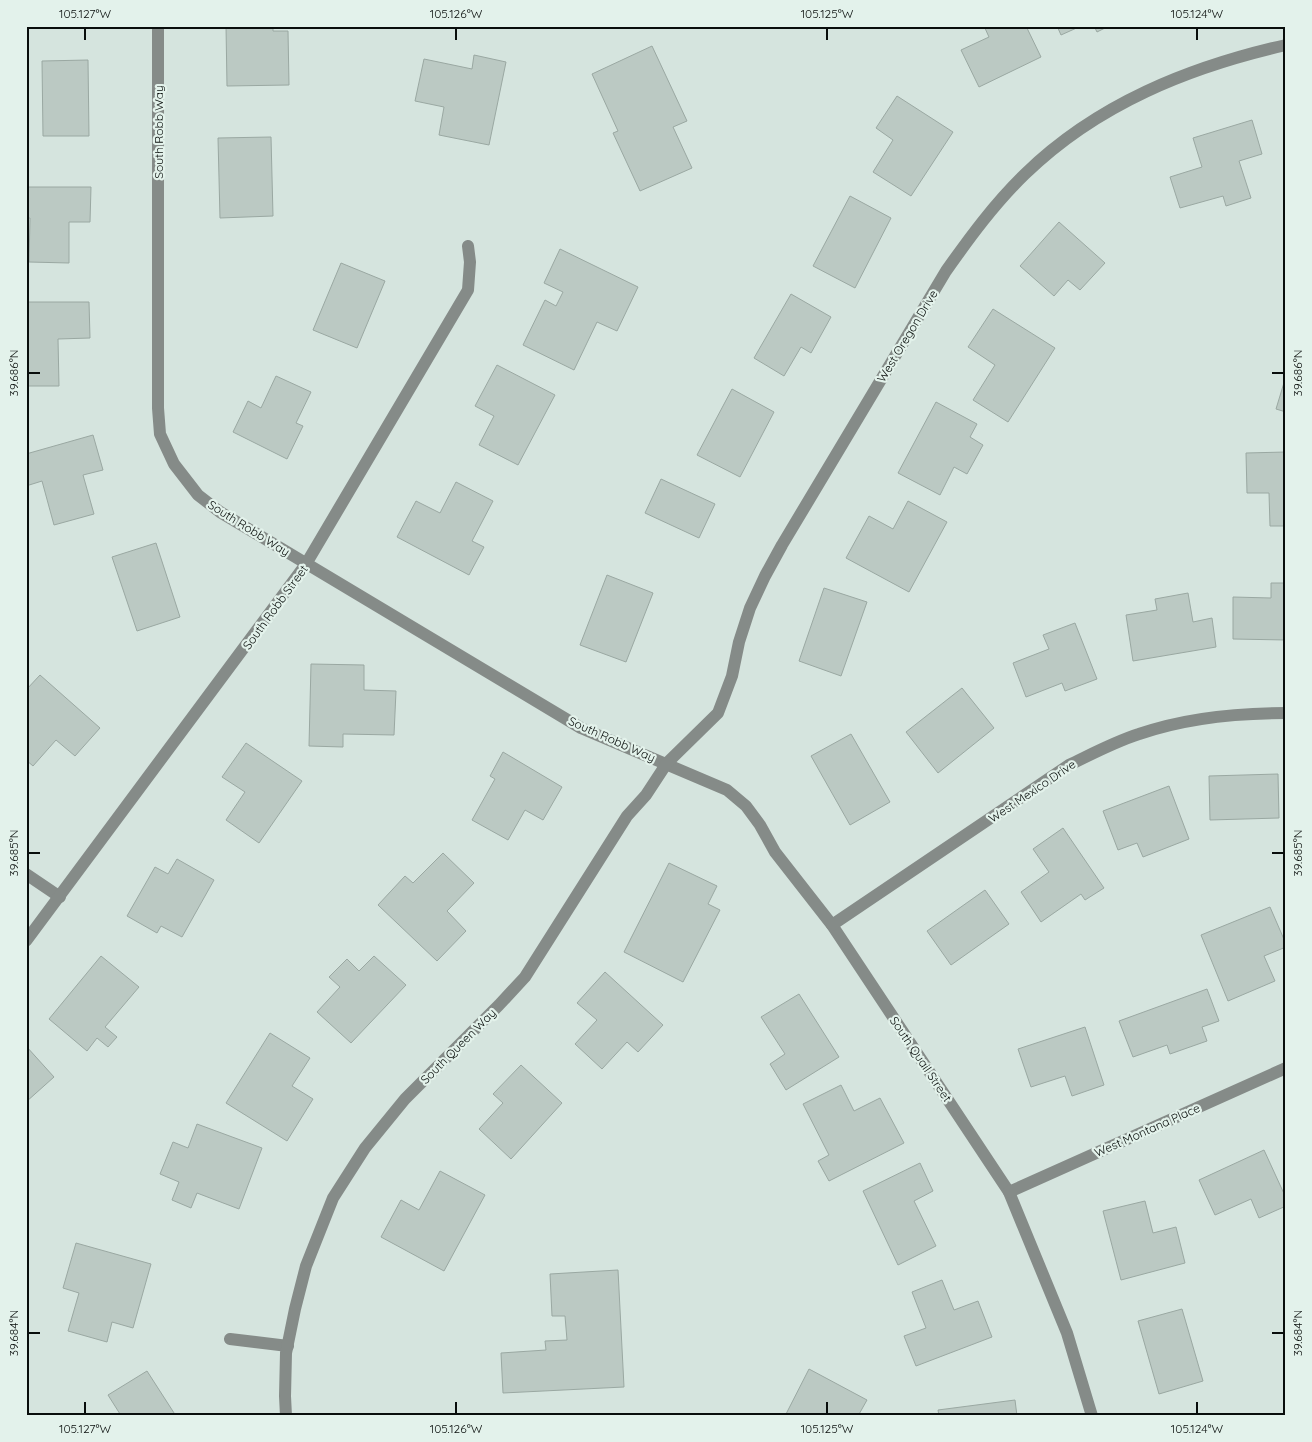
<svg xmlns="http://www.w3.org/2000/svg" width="1312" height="1442" viewBox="0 0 1312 1442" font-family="Quicksand,sans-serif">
<rect width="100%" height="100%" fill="#d5e4de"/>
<g fill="#bbc9c3" stroke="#9aa8a2">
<path d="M226 26H273V31H288L289 85 227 86Z"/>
<path d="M984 26H1026L1041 57 979 87 961 50 989 37Z"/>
<path d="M1057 26H1081L1061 35Z"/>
<path d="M1094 26H1109L1097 32Z"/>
<path d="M652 46 687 121 673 127 692 168 640 191 613 133 618 131 592 74Z"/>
<path d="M474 55 506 62 489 145 439 135 444 107 415 101 424 59 472 69Z"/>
<path d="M88 60 89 136H43L42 61Z"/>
<path d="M897 96 953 132 911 196 873 172 893 140 876 128Z"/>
<path d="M1252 120 1262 154 1239 161 1251 198 1226 206 1223 196 1180 208 1170 177 1202 167 1193 138Z"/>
<path d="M271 137 273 216 220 218 218 138Z"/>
<path d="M26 187H91L90 222H69V263L29 262 30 218H26Z"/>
<path d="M850 196 891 218 855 288 813 266Z"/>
<path d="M1059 222 1105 263 1080 290 1068 280 1054 296 1020 266Z"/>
<path d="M560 249 638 287 617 331 597 322 574 370 523 345 545 300 556 306 563 292 544 283Z"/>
<path d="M341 263 385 281 357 348 313 330Z"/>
<path d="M791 294 831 317 811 353 801 347 784 376 754 358Z"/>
<path d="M26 302H89L90 338 58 339 59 386H26Z"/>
<path d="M993 309 1055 348 1008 422 973 400 995 365 968 347Z"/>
<path d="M497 365 555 395 518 465 479 445 494 416 475 406Z"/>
<path d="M276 376 311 392 296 423 303 426 287 459 233 432 248 401 261 408Z"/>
<path d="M1286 376V412L1276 409Z"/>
<path d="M732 389 774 412 740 477 697 455Z"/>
<path d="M936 402 977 424 970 437 983 445 967 474 954 467 940 495 898 473Z"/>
<path d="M93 435 103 470 83 475 94 514 54 525 42 481 26 486V454Z"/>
<path d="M1286 452V526H1270L1269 493H1247L1246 453Z"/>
<path d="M661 479 715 504 699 538 645 513Z"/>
<path d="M456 482 493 501 472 541 484 547 469 575 397 537 416 501 440 513Z"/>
<path d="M908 501 947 522 909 592 846 558 869 516 893 529Z"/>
<path d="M156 543 180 617 137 631 112 557Z"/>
<path d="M607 575 653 593 626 662 580 645Z"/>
<path d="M1271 583H1286V640L1233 639V597L1271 598Z"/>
<path d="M824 588 867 602 841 676 799 661Z"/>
<path d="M1188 593 1193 622 1212 618 1216 647 1133 661 1126 615 1157 610 1155 599Z"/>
<path d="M1075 623 1097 679 1065 691 1062 683 1026 697 1013 663 1049 649 1043 635Z"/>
<path d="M311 664 364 665V690L396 691 394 735 343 734V747L309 746Z"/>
<path d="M40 675 100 728 75 756 56 740 33 766 26 760V719L28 717 26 715V690Z"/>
<path d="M962 688 994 728 938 773 906 732Z"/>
<path d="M851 734 890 802 850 825 811 756Z"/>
<path d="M246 743 302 781 259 843 226 820 245 792 222 777Z"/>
<path d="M503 752 562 787 543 820 525 810 508 840 472 820 495 779 490 776Z"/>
<path d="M1278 774 1279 818 1210 820 1209 776Z"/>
<path d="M1169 786 1189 839 1143 857 1137 843 1118 850 1103 811Z"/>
<path d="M1063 828 1104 888 1085 900 1081 894 1041 922 1021 892 1049 872 1033 849Z"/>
<path d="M443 853 474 883 447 911 466 931 437 961 378 905 405 876 413 883Z"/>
<path d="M177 859 214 880 182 937 161 926 157 933 127 916 155 867 168 874Z"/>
<path d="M669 863 717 886 708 904 720 910 683 982 624 952Z"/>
<path d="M985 890 1009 924 951 965 927 931Z"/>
<path d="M1270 907 1286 944V947L1264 956 1275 981 1228 1001 1201 935Z"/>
<path d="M101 956 139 987 105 1027 117 1037 108 1047 97 1038 87 1051 49 1019Z"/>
<path d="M374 956 406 985 351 1043 317 1012 340 987 329 977 347 959 359 971Z"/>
<path d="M605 972 663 1025 638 1052 627 1042 602 1069 575 1044 597 1020 577 1003Z"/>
<path d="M1207 989 1219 1021 1202 1027 1207 1041 1170 1054 1167 1045 1133 1057 1119 1021Z"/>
<path d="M799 994 839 1057 786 1090 770 1064 785 1054 761 1017Z"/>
<path d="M1085 1027 1104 1085 1072 1096 1065 1076 1031 1087 1018 1049Z"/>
<path d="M270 1033 310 1058 292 1086 313 1099 287 1141 226 1103Z"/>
<path d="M26 1046 54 1077 26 1102Z"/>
<path d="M521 1065 562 1103 511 1159 479 1129 503 1103 493 1094Z"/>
<path d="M841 1085 854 1111 880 1098 904 1143 829 1181 818 1161 829 1155 803 1104Z"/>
<path d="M197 1124 262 1148 239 1209 197 1193 191 1208 172 1200 179 1182 160 1174 173 1142 188 1148Z"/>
<path d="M1264 1150 1286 1198V1206L1259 1218 1251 1199 1215 1215 1199 1180Z"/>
<path d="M920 1163 933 1191 914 1201 936 1246 898 1265 863 1191Z"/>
<path d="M440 1171 485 1195 444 1271 381 1237 401 1200 419 1210Z"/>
<path d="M1145 1201 1153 1233 1176 1227 1185 1263 1121 1280 1103 1211Z"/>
<path d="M76 1243 151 1264 133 1328 112 1322 107 1342 68 1331 79 1293 63 1288Z"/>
<path d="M618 1270 624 1387 503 1393 501 1353 546 1350 545 1341 567 1340 565 1316H552L550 1274Z"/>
<path d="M942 1280 954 1310 978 1301 992 1337 916 1366 904 1336 926 1328 912 1292Z"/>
<path d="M1182 1309 1203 1381 1159 1394 1138 1321Z"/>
<path d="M809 1369 867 1400 858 1416H785Z"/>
<path d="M147 1371 176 1416H116L120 1414 108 1395Z"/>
<path d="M1015 1400 1017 1416H939L938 1410Z"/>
</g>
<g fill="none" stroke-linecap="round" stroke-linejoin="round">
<g stroke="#858b88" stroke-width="12">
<path d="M158 26V408L160 434 174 464 198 495 220 512 581 728 727 790 746 806 760 825 775 852 832 925 1009 1192 1067 1333 1092 1416"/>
<path d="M26 874 60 897"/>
<path d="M832 925 1069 765C1092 754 1114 742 1139 734 1185 718 1237 713 1286 713"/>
<path d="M26 941 306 564 468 290 470 262 468 246"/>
<path d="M1009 1192 1286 1068"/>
<path d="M230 1339 288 1346"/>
<path d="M286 1416 285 1396 286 1353 295 1309 306 1266 333 1198 365 1148 405 1099 499 1005 525 977 627 816 646 795 667 763 718 713 732 676 739 642 750 608 765 576 782 545 946 271C970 237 995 203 1025 174 1097 104 1189 67 1286 45"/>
</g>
</g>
<path fill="none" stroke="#090e0c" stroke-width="2" d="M85 28V40M456 28V40M827 28V40M1197 28V40M28 373H40M1272 373H1284M28 853H40M1272 853H1284M28 1333H40M1272 1333H1284M85 1402V1414M456 1402V1414M827 1402V1414M1197 1402V1414"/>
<g text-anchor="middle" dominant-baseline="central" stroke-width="4.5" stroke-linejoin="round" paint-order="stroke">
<g font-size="12" fill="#090e0c" stroke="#e3f2eb">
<text transform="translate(158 132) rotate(-90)">South Robb Way</text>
<text transform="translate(907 336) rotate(-59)">West Oregon Drive</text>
<text transform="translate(249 528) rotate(32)">South Robb Way</text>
<text transform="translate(275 607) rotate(-54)">South Robb Street</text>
<text transform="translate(612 739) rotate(24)">South Robb Way</text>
<text transform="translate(1032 791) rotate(-34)">West Mexico Drive</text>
<text transform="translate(458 1046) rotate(-45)">South Queen Way</text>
<text transform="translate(921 1059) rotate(56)">South Quail Street</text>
<text transform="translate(1147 1130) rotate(-24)">West Montana Place</text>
</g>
</g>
<rect width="1312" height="1442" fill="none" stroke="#e3f2eb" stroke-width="55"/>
<rect x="28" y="28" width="1256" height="1386" fill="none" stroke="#090e0c" stroke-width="2"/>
<g font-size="12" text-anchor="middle" fill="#090e0c">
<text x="85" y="18">105.127°W</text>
<text x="456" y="18">105.126°W</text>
<text x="827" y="18">105.125°W</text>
<text x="1197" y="18">105.124°W</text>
<text transform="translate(14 373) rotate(-90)" y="4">39.686°N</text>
<text transform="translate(1298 373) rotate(-90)" y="4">39.686°N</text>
<text transform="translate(14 853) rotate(-90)" y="4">39.685°N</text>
<text transform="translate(1298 853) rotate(-90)" y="4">39.685°N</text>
<text transform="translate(14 1333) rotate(-90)" y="4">39.684°N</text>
<text transform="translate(1298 1333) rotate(-90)" y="4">39.684°N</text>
<text x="85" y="1433">105.127°W</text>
<text x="456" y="1433">105.126°W</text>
<text x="827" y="1433">105.125°W</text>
<text x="1197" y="1433">105.124°W</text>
</g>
</svg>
